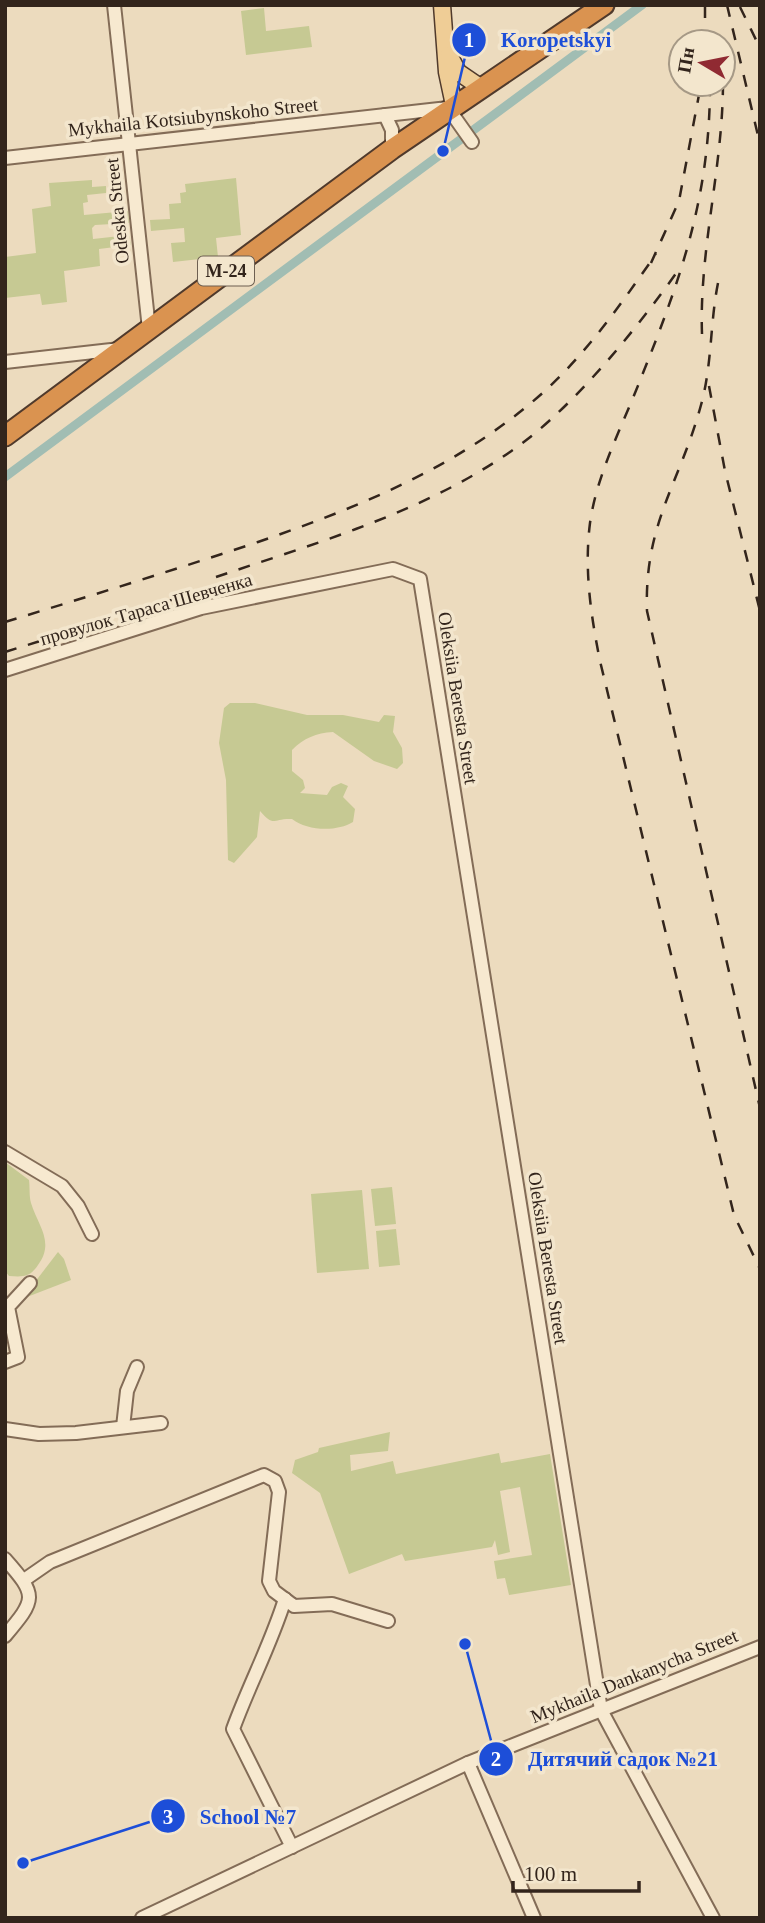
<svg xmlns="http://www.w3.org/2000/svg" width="765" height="1923" viewBox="0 0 765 1923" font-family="Georgia,serif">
<rect width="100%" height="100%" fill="#ecdbbe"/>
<g fill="#c6c993">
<path d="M264 8 266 31 309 26 312 47 246 55 241 11Z"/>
<path d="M236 178 241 235 216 238 218 257 173 262 171 243 185 242 184 228 151 231 150 220 170 219 169 204 181 203 180 193 186 192 185 184Z"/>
<path d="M92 180V187L106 186V193L87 195 88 202 83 203 84 215 128 211 129 223 95 225 92 228 93 239 129 235 131 245 99 249 100 266 64 271 67 302 42 305 40 294 5 298V257L36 253 32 209 51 206 49 183Z"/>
<path d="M230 703H255L307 715H343L379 722 384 715 395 716 393 732 402 748 403 763 397 769 374 761 333 732C316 733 304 738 292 750V771L303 780 305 788 300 793 327 795 332 787 341 783 348 786 343 797 355 809 353 822C337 832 307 831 292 819 272 818 275 828 260 811L257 837 234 863 228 860 226 780 219 743 224 708Z"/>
<path d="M5 1162 29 1180C30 1187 29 1196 31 1203 38 1226 55 1242 38 1265 30 1277 24 1277 9 1276L5 1271Z"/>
<path d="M392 1187 396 1224 375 1226 371 1189Z"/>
<path d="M362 1190 369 1269 317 1273 311 1194Z"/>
<path d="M396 1229 400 1265 379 1267 376 1231Z"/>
<path d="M58 1252 64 1259 71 1280 27 1297 25 1295Z"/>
<path d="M390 1432 388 1451 350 1455 351 1471 393 1461 396 1474 499 1453 501 1463 550 1454 571 1585 509 1595 505 1578 497 1579 494 1561 532 1555 520 1487 500 1491 510 1552 498 1555 495 1540 492 1547 405 1561 402 1554 349 1574 320 1493 292 1473 295 1460 318 1452 319 1448Z"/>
</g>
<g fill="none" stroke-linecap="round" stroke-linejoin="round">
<path stroke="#a1bdb3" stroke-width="9" d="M5 477 642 5"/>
<g stroke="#836c57" stroke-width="16">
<g id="minor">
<path d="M114 5 149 329"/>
<path d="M385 115 392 130V149"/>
<path d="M5 158 448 108 472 142"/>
<path d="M5 362 120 349"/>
<path d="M5 670 201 608 393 569 420 579 601 1710 713 1918"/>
<path d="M5 1152 62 1186 78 1206 92 1234"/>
<path d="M5 1362 18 1357 8 1307 30 1283"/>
<path d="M123 1427 127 1391 137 1367"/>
<path d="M5 1429 39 1434 76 1433 161 1423"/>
<path d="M5 1559C38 1596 36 1599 5 1636"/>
<path d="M24 1580 50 1562 264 1475 275 1481 279 1492 269 1581 274 1591 294 1606 332 1604 388 1621"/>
<path d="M285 1599C271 1644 249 1685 233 1729L292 1847"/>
<path d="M468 1763 534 1918"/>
<path d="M142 1918 468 1763 760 1647"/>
</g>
</g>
<g stroke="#503a2c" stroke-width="19">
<g id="major">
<path d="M442 5 447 72 454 105"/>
<path d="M449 55 458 72 480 87"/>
</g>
</g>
<g stroke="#503a2c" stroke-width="23">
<path id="highway" d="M5 436 392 149 604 5"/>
</g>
<use href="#minor" stroke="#f7e9d0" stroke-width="12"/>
<use href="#major" stroke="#efcd96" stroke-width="16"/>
<use href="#highway" stroke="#da9350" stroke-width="19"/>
<g stroke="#33251c" stroke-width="2.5" stroke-dasharray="12 12" stroke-linecap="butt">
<path d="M727 5 760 144"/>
<path d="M740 7 760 48"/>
<path d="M705 42V5"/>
<path d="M710 84C710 195 682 276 641 378 623 425 597 473 590 523 584 570 591 616 600 661L734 1215 760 1269"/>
<path d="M651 263 679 201 701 84"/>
<path d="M718 283C710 323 712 366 701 405 680 483 644 523 647 611L760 1108"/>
<path d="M702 334C699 250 723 167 723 82"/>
<path d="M709 386 725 471 760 611"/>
<path d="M216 577C322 541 439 508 529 438 581 397 638 327 677 272"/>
<path d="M5 622C90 596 174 570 258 542 359 507 456 468 538 397 585 356 621 304 656 254"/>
<path d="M5 652 229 582"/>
</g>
</g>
<g text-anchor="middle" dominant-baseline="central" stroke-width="7" stroke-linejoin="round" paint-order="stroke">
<rect fill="#f3e6cd" stroke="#6d5f51" stroke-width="2" x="198" y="256.5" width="56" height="29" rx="5"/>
<g font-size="18" font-weight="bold" fill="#33251c">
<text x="226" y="271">М-24</text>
</g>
<g font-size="19" fill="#33251c" stroke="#f3e6cd">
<text transform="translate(193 117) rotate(-6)">Mykhaila Kotsiubynskoho Street</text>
<text transform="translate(117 211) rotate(-96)">Odeska Street</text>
<text transform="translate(146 609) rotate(-16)">провулок Тараса Шевченка</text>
<text transform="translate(458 698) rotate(81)">Oleksiia Beresta Street</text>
<text transform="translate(548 1258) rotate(81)">Oleksiia Beresta Street</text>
<text transform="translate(634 1676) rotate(-22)">Mykhaila Dankanycha Street</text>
</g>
</g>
<path fill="none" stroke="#1d4ed8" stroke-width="2.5" d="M443 151L469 40M465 1644L496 1759M23 1863L168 1816"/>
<g fill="#1d4ed8" stroke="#f3e6cd" stroke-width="2.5">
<circle cx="443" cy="151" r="7"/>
<circle cx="465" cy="1644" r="7"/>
<circle cx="23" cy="1863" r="7"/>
<circle cx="469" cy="40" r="18"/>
<circle cx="496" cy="1759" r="18"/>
<circle cx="168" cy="1816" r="18"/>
</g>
<g font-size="21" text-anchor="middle" font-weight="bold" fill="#fff">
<text x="469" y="47">1</text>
<text x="496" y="1766">2</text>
<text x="168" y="1824">3</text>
</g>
<g font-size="21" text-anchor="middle" font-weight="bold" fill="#1d4ed8" stroke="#f3e6cd" stroke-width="7" stroke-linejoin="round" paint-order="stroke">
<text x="556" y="47">Koropetskyi</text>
<text x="623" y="1766">Дитячий садок №21</text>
<text x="248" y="1824">School №7</text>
</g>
<rect width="765" height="1923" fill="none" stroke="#33251c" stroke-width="14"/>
<g transform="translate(702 63) rotate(280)"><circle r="33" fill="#f3e6cd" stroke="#a69986" stroke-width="2"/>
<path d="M0-5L12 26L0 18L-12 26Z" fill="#902a32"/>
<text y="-10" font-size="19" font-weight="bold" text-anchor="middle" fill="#33251c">Пн</text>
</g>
<path d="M513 1881v10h126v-10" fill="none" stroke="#33251c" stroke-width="3.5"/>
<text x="524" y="1881" font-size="21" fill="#33251c" stroke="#f3e6cd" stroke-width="5" paint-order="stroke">100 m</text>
</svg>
